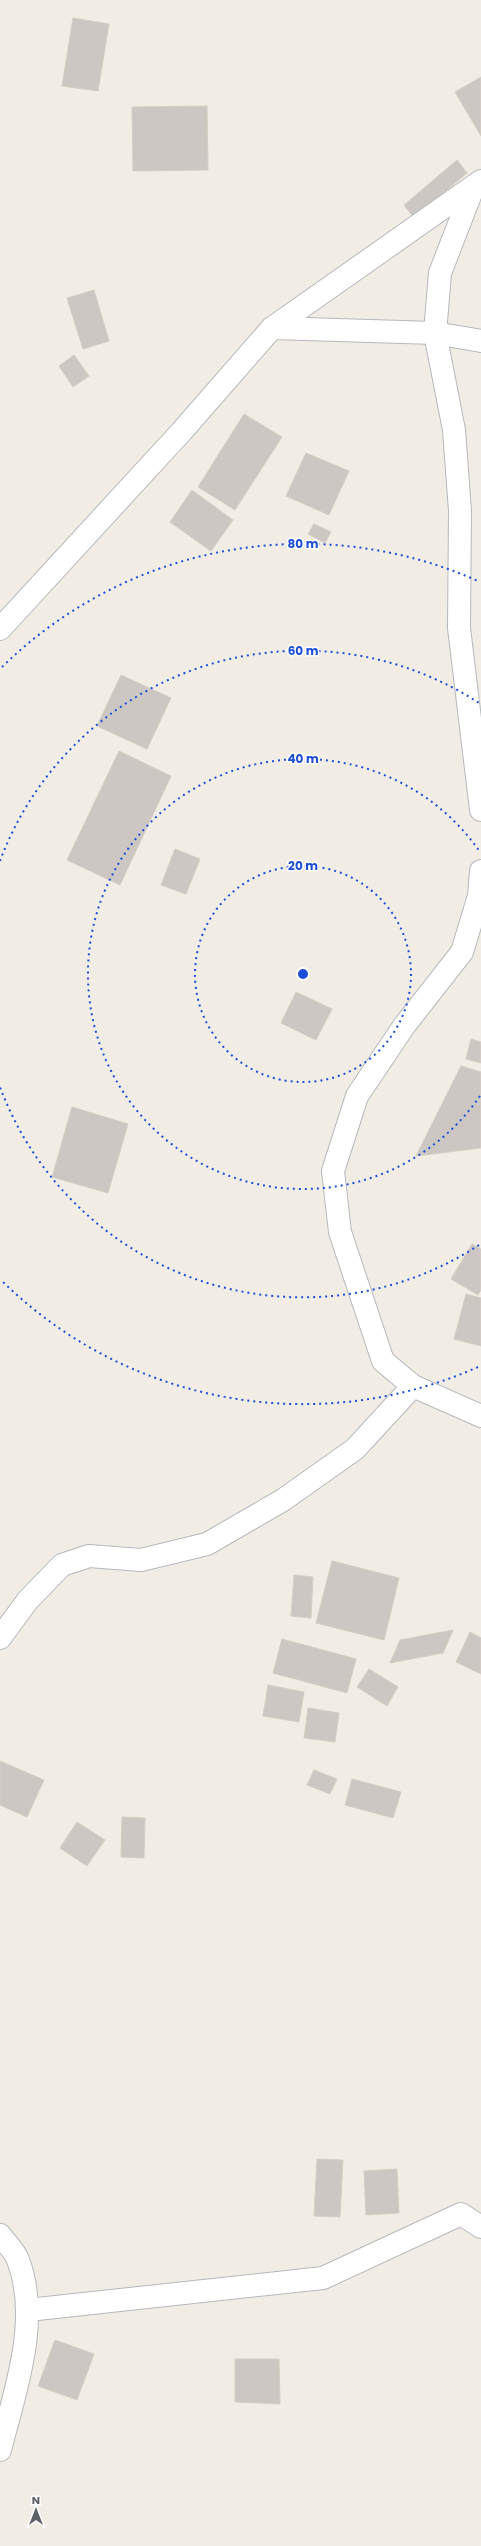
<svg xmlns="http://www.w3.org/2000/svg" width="481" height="2546" viewBox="0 0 481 2546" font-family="Poppins,sans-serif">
<rect width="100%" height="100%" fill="#f1ede5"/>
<g fill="#ccc7c2" stroke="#d6cec2">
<path d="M73 18 109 24 98 91 62 86Z"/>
<path d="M481 77V136L455 92Z"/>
<path d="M207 106 208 170 133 171 132 107Z"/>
<path d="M457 160 467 173 414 218 404 205Z"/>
<path d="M94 290 109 341 83 349 67 298Z"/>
<path d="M74 355 89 376 73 387 59 366Z"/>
<path d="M244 414 282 437 235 510 198 487Z"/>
<path d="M306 453 349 471 329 515 286 496Z"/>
<path d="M192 490 233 520 211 551 170 522Z"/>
<path d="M314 524 331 532 325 543 308 534Z"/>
<path d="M121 675 171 698 147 749 97 726Z"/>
<path d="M119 751 171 776 120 885 67 860Z"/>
<path d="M175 849 200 859 186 894 161 885Z"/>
<path d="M296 992 332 1009 316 1040 281 1023Z"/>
<path d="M471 1039 481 1042V1063L466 1059Z"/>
<path d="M461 1066 481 1072V1148L416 1156Z"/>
<path d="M72 1107 128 1124 108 1193 52 1177Z"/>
<path d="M472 1244 481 1249V1290L478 1295 451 1279Z"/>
<path d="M466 1294 481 1298V1346L454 1339Z"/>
<path d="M332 1561 399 1578 384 1640 316 1623Z"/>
<path d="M294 1575 313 1577 311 1618 291 1616Z"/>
<path d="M453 1630 443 1653 390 1663 400 1640Z"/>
<path d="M470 1632 481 1638V1674L456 1662Z"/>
<path d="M282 1639 356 1659 347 1693 273 1673Z"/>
<path d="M369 1669 398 1687 387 1706 357 1687Z"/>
<path d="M268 1685 304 1692 299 1722 263 1716Z"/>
<path d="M308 1708 339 1713 335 1742 304 1738Z"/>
<path d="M0 1761 44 1780 27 1817 0 1805Z"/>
<path d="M314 1770 337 1779 330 1794 307 1785Z"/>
<path d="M352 1779 401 1792 393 1818 345 1805Z"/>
<path d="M122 1817 145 1818 144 1858 121 1857Z"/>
<path d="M77 1822 105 1840 87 1866 60 1848Z"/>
<path d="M317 2159 343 2160 340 2217 314 2216Z"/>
<path d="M397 2169 399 2213 366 2215 364 2171Z"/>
<path d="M55 2340 94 2354 77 2400 38 2386Z"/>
<path d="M235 2359H279L280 2404 235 2402Z"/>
</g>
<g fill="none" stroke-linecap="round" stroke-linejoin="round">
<g stroke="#b5b9bd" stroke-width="24">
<g id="street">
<path d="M473 188 440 273 435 333 454 430 460 511 459 628 481 810"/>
<path d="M272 328 435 333 481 341"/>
<path d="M0 629 182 431 272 328 481 181"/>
<path d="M481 871 479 896 462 952 404 1026 357 1096 333 1171 340 1232 383 1361 413 1386 481 1416"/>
<path d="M0 1638 28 1600 62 1565 89 1556 141 1560 207 1544 283 1500 355 1449 413 1386"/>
<path d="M0 2235C6 2243 15 2251 18 2260 41 2320 15 2391 0 2450"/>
<path d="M28 2310 323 2278 461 2214 481 2227"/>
</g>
</g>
<use href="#street" stroke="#fff" stroke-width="22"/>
</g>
<g fill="none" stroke="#1d4ed8" stroke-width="2" stroke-dasharray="2 4">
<circle cx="303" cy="974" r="108"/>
<path d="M480 1096A215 215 0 1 1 480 852"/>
<path d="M479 1245A323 323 0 0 1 0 1087M0 861A323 323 0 0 1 479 703"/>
<path d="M478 1367A430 430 0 0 1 2 1281M2 667A430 430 0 0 1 478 581"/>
</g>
<circle cx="303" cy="974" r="6" fill="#1d4ed8" stroke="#fff" stroke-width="2"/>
<g font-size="12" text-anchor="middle" font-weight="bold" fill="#1d4ed8" stroke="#fff" stroke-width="3" stroke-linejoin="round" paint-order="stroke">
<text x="303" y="548">80 m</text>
<text x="303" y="655">60 m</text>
<text x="303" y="763">40 m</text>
<text x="303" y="870">20 m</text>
</g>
<g transform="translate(36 2510)" stroke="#ffffff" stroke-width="3" paint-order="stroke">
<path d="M0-3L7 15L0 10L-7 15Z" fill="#5c6267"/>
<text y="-6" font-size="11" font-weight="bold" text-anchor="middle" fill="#5c6267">N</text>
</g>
</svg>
